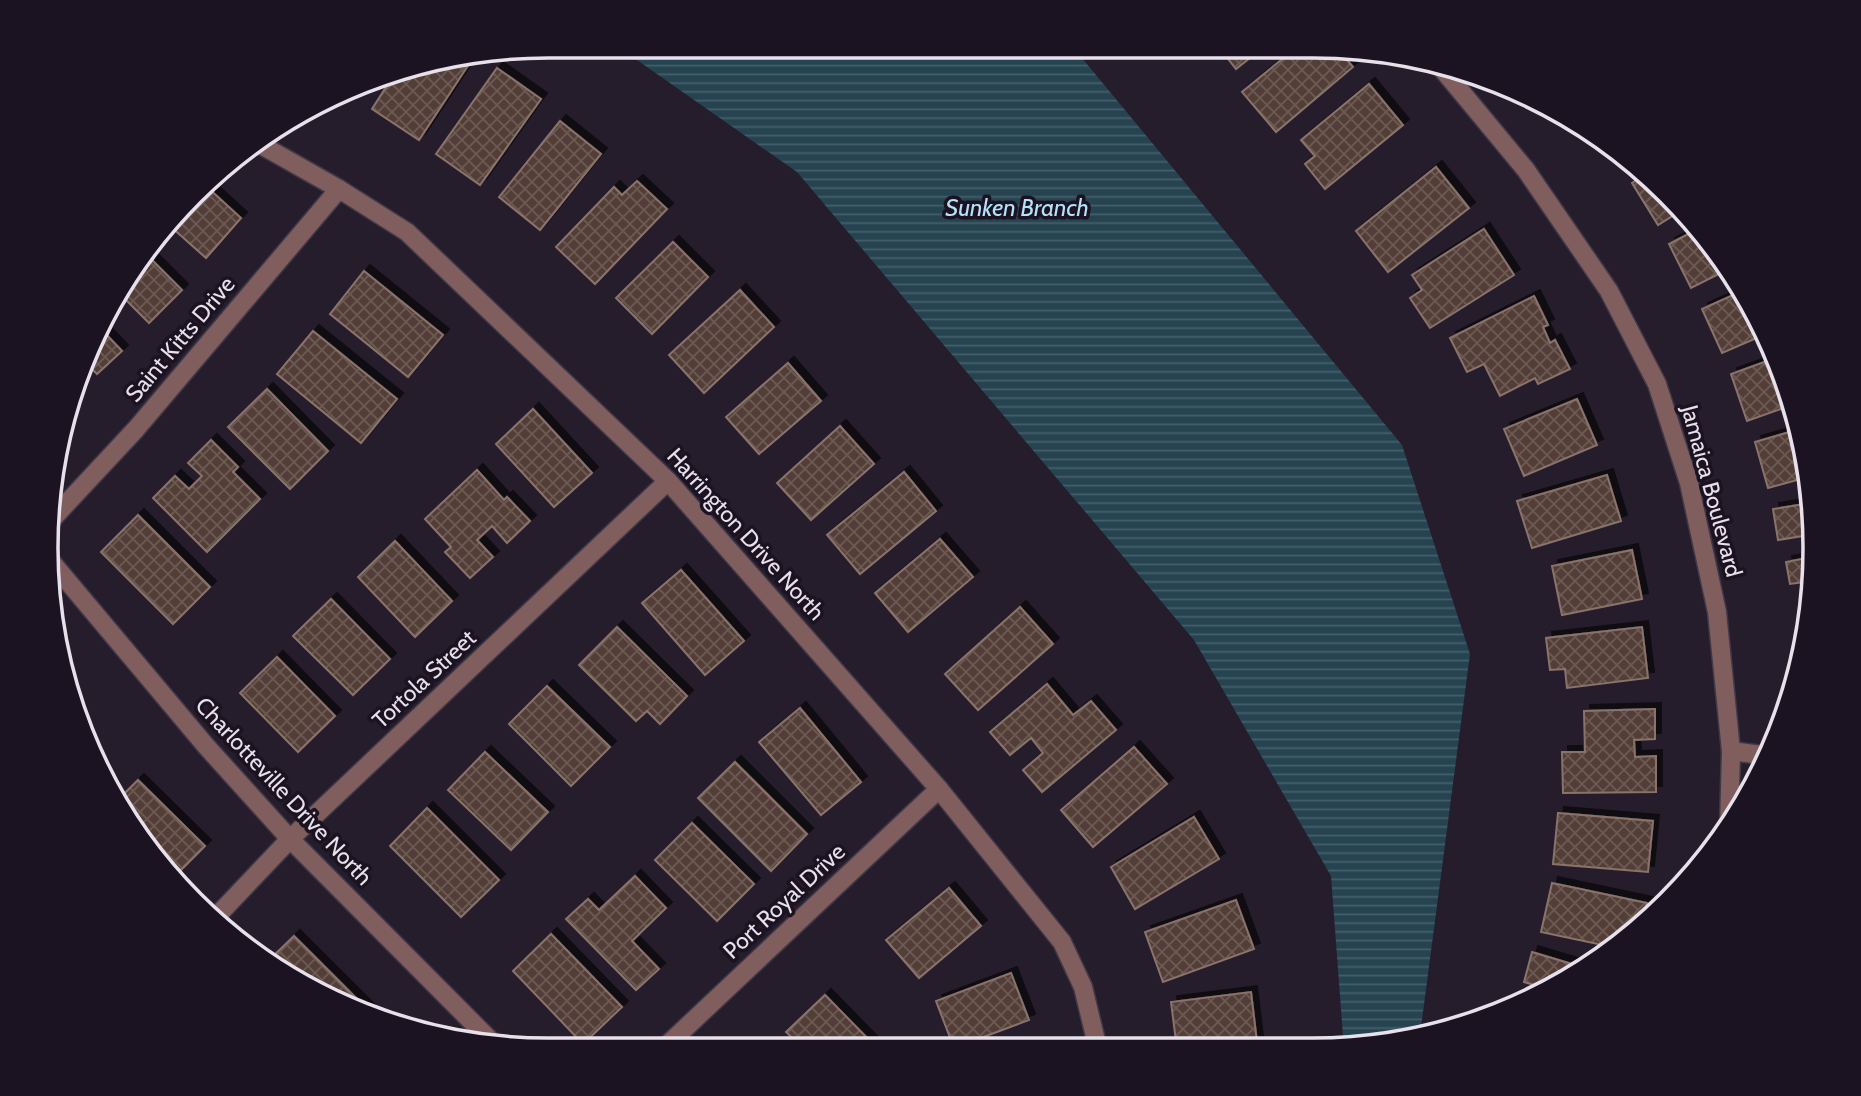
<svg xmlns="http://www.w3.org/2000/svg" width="1861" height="1096" viewBox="0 0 1861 1096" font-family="Cabin,sans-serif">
<defs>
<pattern id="water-rules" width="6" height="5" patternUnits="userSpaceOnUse" patternTransform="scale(1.75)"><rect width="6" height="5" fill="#264351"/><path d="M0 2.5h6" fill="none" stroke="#465e6a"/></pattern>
<pattern id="building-cross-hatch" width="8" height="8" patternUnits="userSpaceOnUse" patternTransform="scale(1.75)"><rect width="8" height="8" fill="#533e37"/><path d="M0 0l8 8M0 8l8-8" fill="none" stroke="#6c5a54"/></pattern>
<filter id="shadow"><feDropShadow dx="6" dy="-6" stdDeviation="0" flood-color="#0009"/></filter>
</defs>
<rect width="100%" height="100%" fill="#261d2c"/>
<path fill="url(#water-rules)" d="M617 46H1072L1402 445 1470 654 1420 1035 1344 1049 1331 876 1194 640 797 172Z"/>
<g fill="url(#building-cross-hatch)" stroke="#8a736b" stroke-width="2" filter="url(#shadow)">
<path d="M1218 46H1265L1236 69Z"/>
<path d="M1297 47H1336L1353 67 1276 132 1242 92Z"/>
<path d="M473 58 419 140 372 109 397 70Z"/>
<path d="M497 68 541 99 480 185 436 154Z"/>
<path d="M1369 84 1403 125 1325 189 1305 164 1315 156 1301 140Z"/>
<path d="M560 121 601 154 540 230 499 197Z"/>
<path d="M1599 136 1627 159 1620 164Z"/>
<path d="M1436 167 1469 208 1388 272 1356 231Z"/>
<path d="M1646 174 1668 192 1682 210 1658 225 1632 183Z"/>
<path d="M637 181 667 209 595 284 556 247 614 187 622 195Z"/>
<path d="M207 187 241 218 206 258 170 226Z"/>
<path d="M1484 229 1514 275 1430 328 1410 298 1422 290 1412 275Z"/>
<path d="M1698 229 1731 268 1691 288 1669 244Z"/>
<path d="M673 242 708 277 652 334 616 298Z"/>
<path d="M145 253 182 290 149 323 119 293 130 268Z"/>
<path d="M364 271 443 335 408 377 330 314Z"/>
<path d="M740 290 774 327 704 393 669 355Z"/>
<path d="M1742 291 1766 334 1722 353 1702 309Z"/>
<path d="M1534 296 1548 325 1543 327 1550 343 1555 340 1570 369 1538 384 1535 378 1500 396 1484 364 1467 372 1450 338Z"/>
<path d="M102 330 122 351 97 374 87 364Z"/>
<path d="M313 331 397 399 361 443 277 374Z"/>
<path d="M1778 357 1792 405 1747 421 1731 374Z"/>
<path d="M788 363 821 401 759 454 726 417Z"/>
<path d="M267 389 328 451 290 489 228 427Z"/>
<path d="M1577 399 1597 445 1524 476 1504 429Z"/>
<path d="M533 409 592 473 554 507 496 444Z"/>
<path d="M840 426 874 464 811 520 777 483Z"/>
<path d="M1800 429 1806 450 1808 477 1768 488 1755 442Z"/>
<path d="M211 440 238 467 233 472 260 499 207 552 153 498 175 476 189 489 202 476 188 463Z"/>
<path d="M477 470 504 500 507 497 530 521 507 543 492 526 477 540 493 557 470 578 445 552 451 547 425 519Z"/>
<path d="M904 472 936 511 860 574 827 535Z"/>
<path d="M1607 475 1621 521 1532 548 1517 501Z"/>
<path d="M1811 503 1815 548 1812 581 1790 584 1786 562 1807 558 1803 536 1778 540 1773 509Z"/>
<path d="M138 515 210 587 173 624 101 552Z"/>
<path d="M940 539 973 577 908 632 875 593Z"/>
<path d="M395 541 452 601 415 637 358 577Z"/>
<path d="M1632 550 1642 599 1562 615 1552 566Z"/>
<path d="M681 570 744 641 705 675 642 603Z"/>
<path d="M331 599 390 659 353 695 293 636Z"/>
<path d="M1020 607 1053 644 978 710 945 674Z"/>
<path d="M617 627 687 696 660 724 647 711 636 721 579 665Z"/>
<path d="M1642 627 1648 678 1567 688 1565 669 1550 670 1546 638Z"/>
<path d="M277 657 335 716 298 752 240 693Z"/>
<path d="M1047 684 1073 715 1091 701 1116 730 1042 792 1023 770 1043 753 1031 738 1010 755 990 732Z"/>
<path d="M547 686 610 747 571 786 509 724Z"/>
<path d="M800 708 861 782 821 815 759 742Z"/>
<path d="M1655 709V739L1634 740 1635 757 1656 756V792L1563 793 1562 752H1585L1584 711Z"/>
<path d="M1134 747 1167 784 1093 847 1061 810Z"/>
<path d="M485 752 548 812 511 850 448 790Z"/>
<path d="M735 762 807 834 771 871 698 798Z"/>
<path d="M138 780 205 846 174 877 150 854 118 800Z"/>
<path d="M427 808 499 880 461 917 390 846Z"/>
<path d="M1558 813 1653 821 1648 872 1553 864Z"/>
<path d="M1194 817 1219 859 1135 909 1111 867Z"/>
<path d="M692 823 754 884 717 921 655 860Z"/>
<path d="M635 876 666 908 632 941 659 969 636 990 566 919 588 899 599 910Z"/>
<path d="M1552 883 1647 903 1643 923 1612 947 1541 932Z"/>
<path d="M949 888 981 926 919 978 886 940Z"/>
<path d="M1236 900 1254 949 1163 982 1145 932Z"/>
<path d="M551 934 622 1007 583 1044 513 971Z"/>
<path d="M294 936 370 1012 368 1015 266 963Z"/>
<path d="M1532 952 1585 968 1565 983 1539 995 1541 987 1524 982Z"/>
<path d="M1011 973 1029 1020 954 1048 936 1001Z"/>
<path d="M1251 992 1257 1042 1197 1049H1177L1171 1002Z"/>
<path d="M825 995 878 1049H804L786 1032Z"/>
</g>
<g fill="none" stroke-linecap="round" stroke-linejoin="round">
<g stroke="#413847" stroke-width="21">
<g id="minor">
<path d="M1439 65 1526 170 1609 291 1657 384 1689 483 1717 612 1731 751 1729 829"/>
<path d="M256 142 339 189 407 232 668 481 939 789 1062 942 1083 987 1098 1049"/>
<path d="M53 518 136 429 339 189"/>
<path d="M49 559 206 746 290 839 496 1046"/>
<path d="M1731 751 1769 756"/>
<path d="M216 917 290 839 668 481"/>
<path d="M663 1049 939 789"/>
</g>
</g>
<use href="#minor" stroke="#815e5e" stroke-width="18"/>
</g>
<g text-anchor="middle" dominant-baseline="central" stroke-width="7" stroke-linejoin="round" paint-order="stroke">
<g font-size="23" fill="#e7e1ec" stroke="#1c1322">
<text transform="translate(180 339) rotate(-50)">Saint Kitts Drive</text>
<text transform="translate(1712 491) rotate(75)">Jamaica Boulevard</text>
<text transform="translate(746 534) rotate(48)">Harrington Drive North</text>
<text transform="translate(424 679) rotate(-43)">Tortola Street</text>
<text transform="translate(284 791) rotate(47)">Charlotteville Drive North</text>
<text transform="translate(784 901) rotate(-43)">Port Royal Drive</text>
</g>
<g font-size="24" font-style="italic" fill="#b4e2f9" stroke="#1c1322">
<text x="1017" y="207">Sunken Branch</text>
</g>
</g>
<path d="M0 0H1861V1096H0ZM548 58H1313A490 490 0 0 1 1803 548V548A490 490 0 0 1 1313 1038H548A490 490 0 0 1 58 548V548A490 490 0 0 1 548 58Z" fill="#1c1322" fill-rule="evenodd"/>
<path fill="none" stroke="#e7e1ec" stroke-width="3.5" d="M548 58H1313A490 490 0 0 1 1803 548V548A490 490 0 0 1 1313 1038H548A490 490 0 0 1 58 548V548A490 490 0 0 1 548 58Z"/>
</svg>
